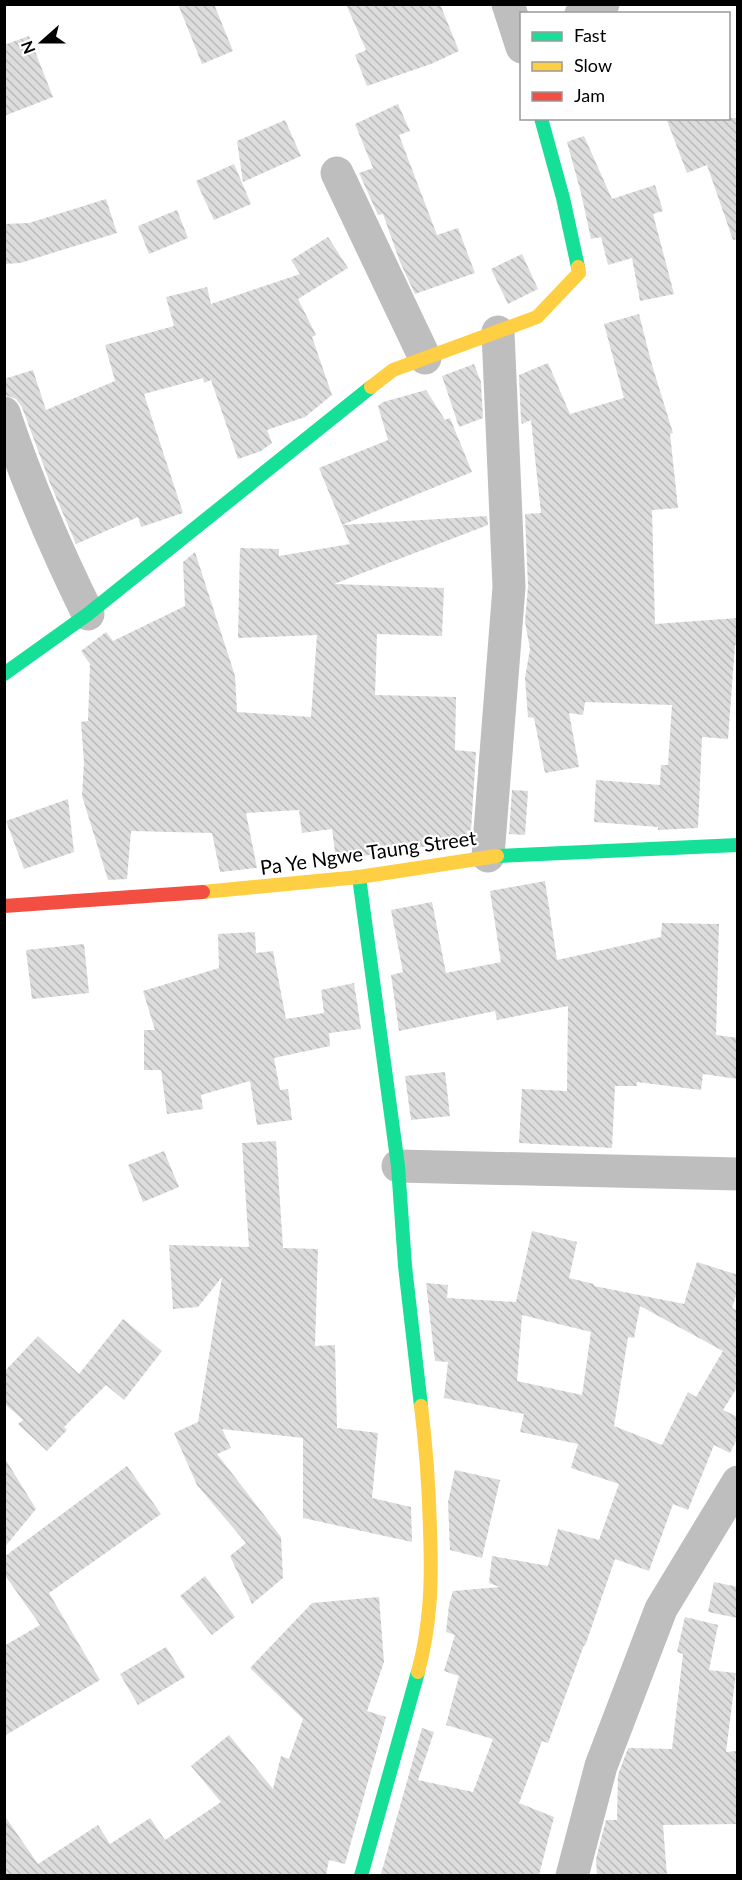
<svg xmlns="http://www.w3.org/2000/svg" width="742" height="1880" viewBox="0 0 742 1880" font-family="Lato,sans-serif">
<defs>
<pattern id="building-back-hatch" width="6" height="6" patternUnits="userSpaceOnUse" patternTransform="scale(1.5)"><rect width="6" height="6" fill="#dcdcdc"/><path d="M-1 5l2 2M0 0l6 6M5-1l2 2" fill="none" stroke="#bbb"/></pattern>
</defs>
<rect width="100%" height="100%" fill="#fff"/>
<g fill="url(#building-back-hatch)" fill-rule="evenodd">
<path d="M178 4H214L233 51 202 64Z"/>
<path d="M346 4H440L459 51 431 64 367 86 355 55 366 50Z"/>
<path d="M29 36 53 97 4 116V45Z"/>
<path d="M398 104 410 131 399 135 437 235 458 228 475 273 415 294 400 262 383 214 378 215 359 173 373 168 355 124Z"/>
<path d="M666 118H738V239L733 240 707 165 687 173Z"/>
<path d="M285 120 301 156 243 182 237 141Z"/>
<path d="M584 136 612 199 655 185 663 211 653 214 674 294 640 301 632 258 608 265 601 237 591 239 581 193 567 142Z"/>
<path d="M234 164 251 204 214 220 196 181Z"/>
<path d="M106 199 117 233 20 263 4 264V224L29 223Z"/>
<path d="M177 210 188 238 149 254 138 226Z"/>
<path d="M328 237 348 268 298 299 316 335 312 337 332 395 305 417 267 430 272 443 261 451 238 459 211 380 204 383 203 378 144 394 183 513 141 527 138 517 76 544 50 483 22 407 16 399 5 395 4 379 33 370 46 410 115 381 105 345 174 326 166 297 207 287 211 304 300 274 291 260Z"/>
<path d="M522 254 538 289 508 304 491 269Z"/>
<path d="M639 314 652 365 673 433 670 434 678 508 652 510 655 624 738 618V645H735L728 739 702 737 698 828 658 830V827L594 822 596 780 660 785 661 765H668L672 705 585 702 583 715 569 713 579 767 545 773 534 718 528 717 525 678 530 649 525 622 528 586 525 514 541 513 531 420 522 424 521 421 519 375 548 363 570 414 624 398 604 324Z"/>
<path d="M474 364 481 382 483 418 459 427 442 376Z"/>
<path d="M426 390 445 420 450 418 472 472 342 525 487 516 488 525 334 584 444 588 442 636 377 634 375 695 456 697 455 750 476 752 471 831H467L468 840 336 860 332 829 302 833 299 810 246 813 257 868 220 872 212 833 131 831 127 879 108 880 82 796 84 762 81 722 88 721 90 664 81 651 106 632 113 641 185 606 183 562 195 552 235 676 237 712 311 717 317 635 238 638 240 548 279 549V556L350 544 319 468 388 440 378 406 383 402Z"/>
<path d="M512 790 528 791 525 835 509 834Z"/>
<path d="M68 799 74 852 24 869 6 821Z"/>
<path d="M545 881 557 960 661 937 662 923 719 924 716 1035 738 1038V1079L703 1074 701 1090 637 1082V1086H615L612 1148 519 1143 522 1089 567 1091 568 1006 497 1020 495 1011 399 1031 391 975 403 972 391 910 432 902 446 973 501 962 490 891Z"/>
<path d="M255 932 256 953 273 951 286 1019 324 1013 321 990 354 983 361 1029 329 1033 330 1046 274 1058 280 1090 288 1089 292 1120 257 1125 250 1081 201 1095 203 1109 167 1114 161 1070H144V1030H155L143 991 219 968 218 934Z"/>
<path d="M84 944 89 993 32 999 26 950Z"/>
<path d="M445 1072 450 1116 411 1120 405 1076Z"/>
<path d="M276 1141 283 1248 318 1249 315 1346 335 1345 337 1428 378 1433 372 1498 411 1507 412 1542 303 1518V1438L222 1429 231 1448 217 1454 281 1537 283 1578 252 1604 230 1556 246 1543 197 1485 174 1433 198 1422 222 1277 198 1307 173 1309 169 1245 249 1247 242 1143Z"/>
<path d="M164 1151 179 1187 143 1202 128 1165Z"/>
<path d="M532 1231 577 1242 569 1278 594 1284V1286L684 1304 697 1262 738 1275V1290L732 1308 738 1311V1386L723 1410 738 1417V1437L730 1453 714 1445 688 1510 673 1504 649 1571 615 1559 585 1646 584 1645 548 1743 542 1741 519 1803 554 1817 539 1875H388L381 1874 422 1728 434 1732 418 1780 473 1792 493 1739 446 1725 459 1676 444 1671 455 1635 446 1632 449 1605 453 1591 500 1587 489 1583 492 1556 548 1566 558 1529 599 1540 619 1484 571 1468 578 1444 520 1432 524 1414 444 1398 448 1362 435 1361 426 1283 448 1285 447 1298 516 1302ZM640 1306 723 1351 696 1397 688 1392 662 1445 614 1426 628 1337 634 1338ZM522 1315 591 1332 582 1395 517 1381Z"/>
<path d="M123 1319 162 1351 124 1400 106 1385 64 1427 67 1430 47 1451 18 1424 23 1420 4 1403V1372L38 1336 79 1374Z"/>
<path d="M4 1457 36 1509 4 1548Z"/>
<path d="M127 1466 161 1514 49 1593 100 1680 4 1736V1646L40 1625 4 1574V1557Z"/>
<path d="M455 1470 500 1480 482 1558 450 1550 448 1502Z"/>
<path d="M205 1576 235 1617 212 1635 180 1596Z"/>
<path d="M714 1582 738 1587V1618L708 1612Z"/>
<path d="M379 1597 384 1662 367 1711 386 1717 345 1864 329 1860 326 1875H4V1815L38 1864 98 1825 110 1844 150 1818 165 1840 221 1802 191 1766 229 1735 273 1789 281 1756 289 1759 303 1719 250 1668 312 1603Z"/>
<path d="M685 1617 718 1625 709 1670 736 1673 726 1752 738 1751V1824L663 1825 667 1875H597L596 1859 606 1820H617L618 1775 628 1748 672 1749 683 1654 677 1652Z"/>
<path d="M166 1647 185 1677 138 1705 120 1674Z"/>
</g>
<g fill="none" stroke-linecap="round" stroke-linejoin="round">
<g stroke="#bebebe" stroke-width="33">
<path d="M508 4 522 47"/>
<path d="M581 14 603 4"/>
<path d="M337 173 425 358"/>
<path d="M4 413C27 482 56 549 88 614"/>
<path d="M488 856 509 587 498 332"/>
<path d="M398 1166 738 1174"/>
<path d="M572 1876 601 1766 661 1609 738 1482"/>
</g>
<g stroke="#16e098" stroke-width="14">
<path d="M541 118 563 198 578 267"/>
<path d="M4 674 88 614 371 387"/>
<path d="M497 856 738 845"/>
<path d="M359 877 398 1166 405 1266 421 1406"/>
<path d="M361 1876 418 1672"/>
</g>
<g stroke="#ffcf43" stroke-width="14">
<path d="M371 387 393 370 537 317 579 273 578 267"/>
<path d="M203 892 359 877 497 856"/>
<path d="M418 1672C431 1624 432 1579 430 1530 429 1488 426 1447 421 1406"/>
</g>
<path stroke="#f24e42" stroke-width="14" d="M4 906 203 892"/>
</g>
<g text-anchor="middle" dominant-baseline="central" stroke-width="4.5" stroke-linejoin="round" paint-order="stroke">
<g font-size="20" fill="#000" stroke="#fff">
<text transform="translate(368 852) rotate(-8)">Pa Ye Ngwe Taung Street</text>
</g>
</g>
<rect width="742" height="1880" fill="none" stroke="#000000" stroke-width="12"/>
<rect x="520" y="12" width="210" height="108" fill="#ffffff" stroke="#999999" stroke-width="1.5"/>
<rect x="532" y="32" width="30" height="9" fill="#16e098" stroke="#999999" stroke-width="1.5"/>
<text x="574" y="42" font-size="18" fill="#000000">Fast</text>
<rect x="532" y="62" width="30" height="9" fill="#ffcf43" stroke="#999999" stroke-width="1.5"/>
<text x="574" y="72" font-size="18" fill="#000000">Slow</text>
<rect x="532" y="92" width="30" height="9" fill="#f24e42" stroke="#999999" stroke-width="1.5"/>
<text x="574" y="102" font-size="18" fill="#000000">Jam</text>
<g transform="translate(42 42) rotate(249)" stroke="#ffffff" stroke-width="4.5" paint-order="stroke">
<path d="M0-4.5L10 22L0 15L-10 22Z" fill="#000000"/>
<text y="-9" font-size="16" font-weight="bold" text-anchor="middle" fill="#000000">N</text>
</g>
</svg>
